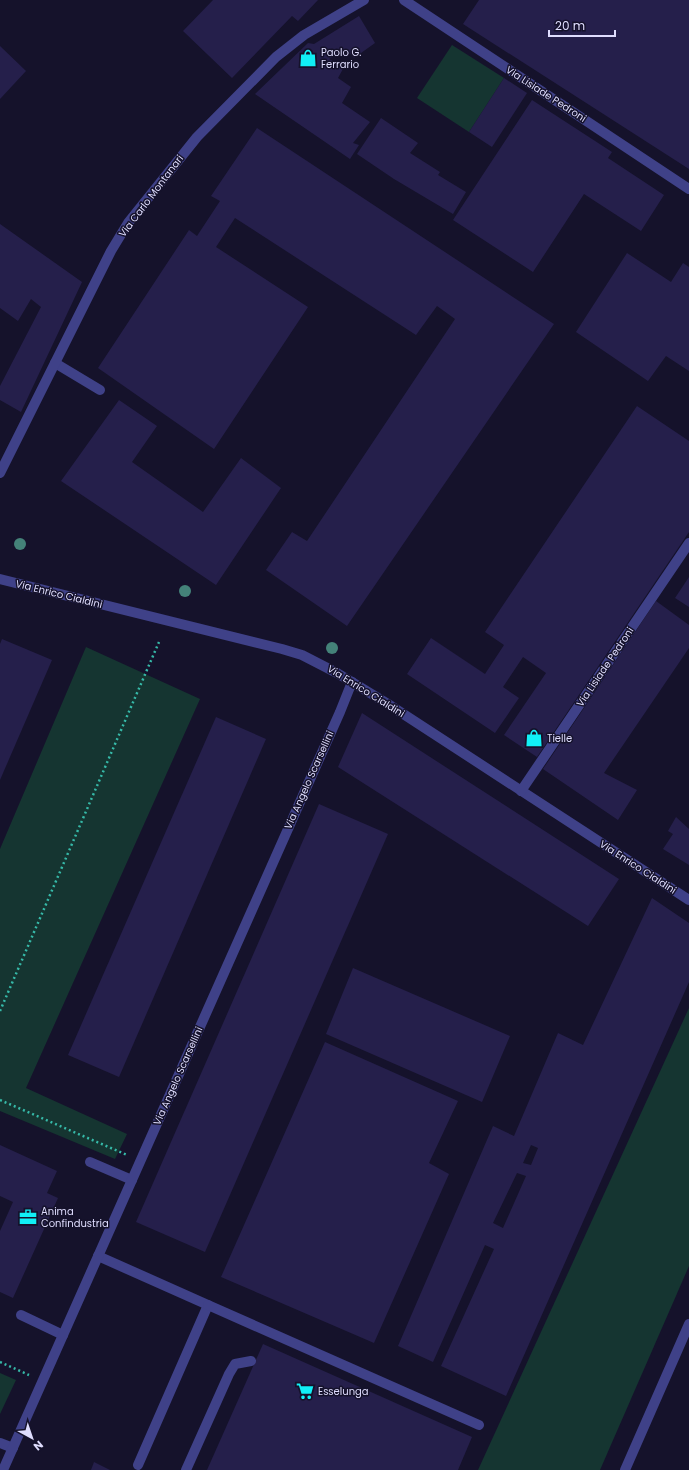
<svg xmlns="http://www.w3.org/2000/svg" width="689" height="1470" viewBox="0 0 689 1470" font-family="Poppins,sans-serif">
<rect width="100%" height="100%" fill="#15122b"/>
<g fill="#153531">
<path d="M452 45 504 78 469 132 417 98Z"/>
<path d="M86 647 200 699 26 1088 127 1134 115 1159 0 1111V849Z"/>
<path d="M689 1008V1266L600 1470H478Z"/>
<path d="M0 1373 16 1380 0 1414Z"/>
</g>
<g fill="#251f4b" fill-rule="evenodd">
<path d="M213 0H318L298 21 292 16 232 78 183 31Z"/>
<path d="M479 0H689V169L463 24Z"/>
<path d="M359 16 375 43 354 58 346 49 329 59 344 67 338 78 351 87 342 103 370 122 353 143 359 145 350 159 255 94 308 43 314 44Z"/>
<path d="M0 46 26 71 0 99Z"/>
<path d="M504 78 527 93 492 147 469 132Z"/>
<path d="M532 100 612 152 608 158 664 195 641 231 584 194 533 272 453 220Z"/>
<path d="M381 118 418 143 410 153 440 172 438 175 466 192 453 214 394 179 357 154Z"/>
<path d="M257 128 554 324 347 626 266 570 292 532 307 541 455 319 437 306 416 335 235 218 216 247 308 307 214 449 98 368 189 230 197 236 220 201 211 196Z"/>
<path d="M0 224 82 282 21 412 0 400V386L41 307 31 299 18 321 0 308Z"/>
<path d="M627 253 671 282 683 263 689 267V371L666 356 648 381 576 332Z"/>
<path d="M119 400 157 426 132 462 203 512 241 458 281 488 216 585 61 481Z"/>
<path d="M637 406 689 441V532L537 757 504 735 546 673 523 657 503 687 519 698 495 733 407 674 431 638 485 674 504 645 485 632Z"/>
<path d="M689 577V607L675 598Z"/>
<path d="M656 601 689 625V648L604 773 637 790 618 820 543 769Z"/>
<path d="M2 639 52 660 0 780V644Z"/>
<path d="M362 713 619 879 588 926 338 767Z"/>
<path d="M216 717 266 739 119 1077 68 1055Z"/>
<path d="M319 804 388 834 205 1252 136 1222Z"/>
<path d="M676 817 689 829V865L663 849 673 834 668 831Z"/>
<path d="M652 898 689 923V982L506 1396 441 1366 494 1249 485 1245 433 1362 398 1346 493 1126 514 1136 558 1033 583 1045ZM531 1145 538 1148 531 1165 523 1163ZM517 1173 526 1176 503 1228 493 1223Z"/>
<path d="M353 968 510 1036 482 1102 326 1034Z"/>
<path d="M325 1042 458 1101 429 1163 449 1174 374 1343 221 1277Z"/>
<path d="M0 1145 57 1171 47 1193 58 1198 13 1298 0 1292V1231L13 1202 0 1196Z"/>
<path d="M263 1344 472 1437 458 1470H207Z"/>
<path d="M94 1462 110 1470H91Z"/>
</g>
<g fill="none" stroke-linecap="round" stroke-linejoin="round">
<g stroke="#36b9a8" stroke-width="2.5" stroke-dasharray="2 3" stroke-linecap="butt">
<path d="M0 1011 159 642"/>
<path d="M0 1100 127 1155"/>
<path d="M0 1362 29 1375"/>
</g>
<g stroke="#3f4188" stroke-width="10">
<path d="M404 0 689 189"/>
<path d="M55 363 100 390"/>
<path d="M0 473 111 251 128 223 197 137 276 57 304 35 364 0"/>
<path d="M0 579 282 649 302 655 337 673 388 704 689 900"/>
<path d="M521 791 689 543"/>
<path d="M90 1162 132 1180"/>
<path d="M98 1256 208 1305 138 1465"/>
<path d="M208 1305 479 1425"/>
<path d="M21 1315 63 1335"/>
<path d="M0 1443 13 1448"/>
<path d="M3 1470 340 712 352 682"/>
<path d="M186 1470 229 1374 235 1364 251 1361"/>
<path d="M625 1470 689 1324"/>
</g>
</g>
<g fill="#448279">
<circle cx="20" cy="544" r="6"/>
<circle cx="185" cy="591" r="6"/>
<circle cx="332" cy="648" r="6"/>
</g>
<defs>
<g id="shop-bare" transform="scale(1.38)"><path d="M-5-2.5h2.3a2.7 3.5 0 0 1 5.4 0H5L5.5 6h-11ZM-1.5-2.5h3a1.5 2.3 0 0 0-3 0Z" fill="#11eff6" stroke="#15122b" stroke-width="2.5" paint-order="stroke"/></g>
<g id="office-bare" transform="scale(1.38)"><path d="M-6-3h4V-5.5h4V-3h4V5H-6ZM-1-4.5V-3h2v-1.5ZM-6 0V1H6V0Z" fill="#11eff6" stroke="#15122b" stroke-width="2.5" paint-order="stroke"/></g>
<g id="supermarket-bare" transform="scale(1.38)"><path d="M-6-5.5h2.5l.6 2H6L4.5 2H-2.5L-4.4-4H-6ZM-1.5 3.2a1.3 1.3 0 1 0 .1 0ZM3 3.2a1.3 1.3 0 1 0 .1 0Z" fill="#11eff6" stroke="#15122b" stroke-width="2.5" paint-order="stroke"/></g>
</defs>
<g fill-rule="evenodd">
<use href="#shop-bare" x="308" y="58"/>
<use href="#shop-bare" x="534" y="738"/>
<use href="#office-bare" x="28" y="1217"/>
<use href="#supermarket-bare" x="305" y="1391"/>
</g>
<g text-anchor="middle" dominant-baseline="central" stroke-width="3" stroke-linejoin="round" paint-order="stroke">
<g font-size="10" fill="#dfddfe" stroke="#15122b" text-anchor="start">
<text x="321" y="52">Paolo G.<tspan x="321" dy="12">Ferrario</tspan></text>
<text x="547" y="738">Tielle</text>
<text x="41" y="1211">Anima<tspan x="41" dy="12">Confindustria</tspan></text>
<text x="318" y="1391">Esselunga</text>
</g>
<g font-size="10" fill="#dfddfe" stroke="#15122b">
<text transform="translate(546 94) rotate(33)">Via Lisiade Pedroni</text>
<text transform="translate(151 196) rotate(-53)">Via Carlo Montanari</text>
<text transform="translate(59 594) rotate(14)">Via Enrico Cialdini</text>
<text transform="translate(605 667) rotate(-56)">Via Lisiade Pedroni</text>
<text transform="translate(366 691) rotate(32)">Via Enrico Cialdini</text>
<text transform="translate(309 780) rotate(-66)">Via Angelo Scarsellini</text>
<text transform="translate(638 867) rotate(33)">Via Enrico Cialdini</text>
<text transform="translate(178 1076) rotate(-66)">Via Angelo Scarsellini</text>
</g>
</g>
<g transform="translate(32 1438) rotate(140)" stroke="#15122b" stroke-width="3" paint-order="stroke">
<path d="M0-3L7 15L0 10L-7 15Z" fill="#dfddfe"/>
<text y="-6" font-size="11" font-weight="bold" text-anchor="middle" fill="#dfddfe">N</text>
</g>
<path d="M549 30v6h66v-6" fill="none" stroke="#dfddfe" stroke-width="2"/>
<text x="555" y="30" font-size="12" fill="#dfddfe" stroke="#15122b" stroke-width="3" paint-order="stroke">20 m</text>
</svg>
